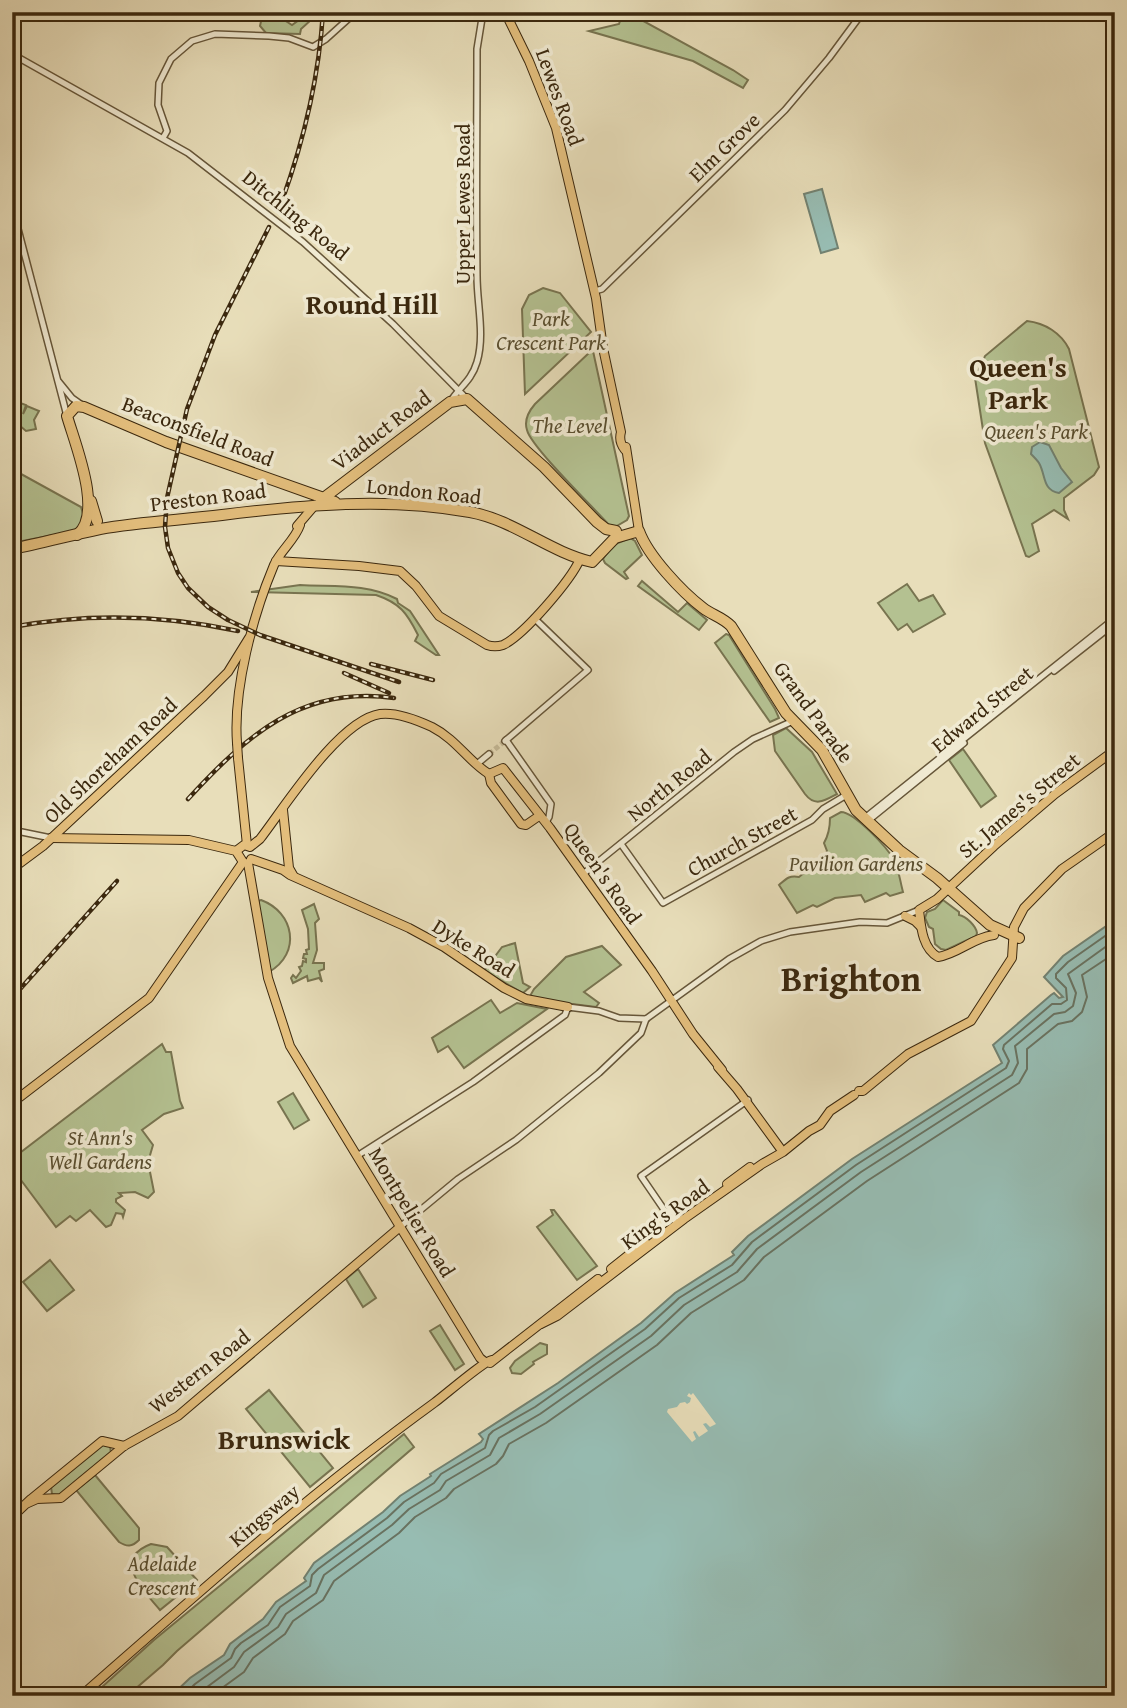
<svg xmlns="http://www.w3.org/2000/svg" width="1127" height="1708" viewBox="0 0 1127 1708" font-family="'Gentium Book Plus',serif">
<rect width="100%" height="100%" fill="#e8deba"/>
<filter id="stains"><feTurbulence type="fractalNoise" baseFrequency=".00286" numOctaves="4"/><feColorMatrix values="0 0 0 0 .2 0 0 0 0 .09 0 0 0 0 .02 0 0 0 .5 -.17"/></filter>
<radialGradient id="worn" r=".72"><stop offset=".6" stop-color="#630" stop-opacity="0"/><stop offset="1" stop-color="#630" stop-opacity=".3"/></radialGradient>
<g fill="#b4c191" stroke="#787450" stroke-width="2">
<path d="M263 12H272L292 25 309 13 311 20 301 29 300 34 266 33 260 26Z"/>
<path d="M623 12H627L733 70 748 80 743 88 693 61 589 31 619 24Z"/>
<path d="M543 288 560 293 591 332 525 394 522 309 529 295Z"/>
<path d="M1027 321C1045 323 1061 333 1069 349L1099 467 1094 475 1064 498V510L1068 519 1054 510 1032 524 1039 551 1029 557 1026 556 985 443 975 378 985 356Z"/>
<path d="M591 351H593L629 516 627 520 615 527 610 526C595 509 531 447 527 430 524 421 529 411 535 404Z"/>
<path d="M12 400 26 405 23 414 27 406 39 411 34 420 36 429 26 431 19 425V422V427L13 438 12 423 15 416 12 415Z"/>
<path d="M12 469 81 507 85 520 83 526 74 531 12 543Z"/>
<path d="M630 538 635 541 642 555 624 572 628 578 626 579 605 563 603 559 613 545Z"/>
<path d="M642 581 678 612 687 603 707 620 699 630 638 586Z"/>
<path d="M907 584 919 601 933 595 945 614 913 632 907 624 898 630 878 603Z"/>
<path d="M300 585C333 587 367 583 397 599L398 603 410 611 439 655H436L415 641 418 635C407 613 400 603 376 595L251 592Z"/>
<path d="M726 634 729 635 775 709 779 718 770 722 715 643Z"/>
<path d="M786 728 812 752 837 794C824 801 815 807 805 794L775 751 773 735Z"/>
<path d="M963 749 996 796 981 807 949 760Z"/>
<path d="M841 812C854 812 887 847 894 860 899 870 900 881 903 892L890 896 886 893 865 902 861 895 835 898 817 907 813 905 797 913 779 885C786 879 789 875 799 877L826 855 827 851 824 843C828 836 830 825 830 818Z"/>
<path d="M261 900C294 912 302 953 269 972L258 901Z"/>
<path d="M943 900 959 912V915C966 916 976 926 977 933L976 936 946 950 941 949 935 944 933 929 929 927 925 918 927 912 935 909Z"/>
<path d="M314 904 319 919 315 923 317 950 313 963H324V969L319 971 322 982 319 978 308 981 307 976 293 983 291 978 293 975 296 978 301 971 299 967 302 966 303 961 306 962V959L303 958 304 954H307L306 950 309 949 308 929 302 910Z"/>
<path d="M515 943 523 983 530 987 523 993 484 971 502 947Z"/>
<path d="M602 946 621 965 584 992 599 1003 596 1007 533 999 530 996 534 989 566 957Z"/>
<path d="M491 1000 500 1013 517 1003 547 1009 464 1068 448 1046 438 1052 432 1038Z"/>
<path d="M162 1044 166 1052H171L180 1101 183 1108 164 1114 142 1130 153 1145 148 1162 154 1192 148 1198 135 1192 119 1193 122 1196 116 1199V1202L125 1210 123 1217 122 1214 116 1213 111 1225 106 1227 90 1210 76 1221 70 1216 56 1227 12 1168V1159Z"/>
<path d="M293 1093 309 1120 294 1129 278 1102Z"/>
<path d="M551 1210H554L597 1266 577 1280 537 1227 553 1215Z"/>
<path d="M50 1260 74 1290 47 1311 23 1282Z"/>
<path d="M358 1269 376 1298 363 1307 346 1279Z"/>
<path d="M440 1325 464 1364 455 1370 430 1331Z"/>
<path d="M540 1343 547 1345V1354L533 1362 534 1364 521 1374 512 1373 510 1368 515 1361Z"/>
<path d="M269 1390 333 1468 310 1487 246 1409Z"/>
<path d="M404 1434 414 1447 177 1651 163 1665 127 1696H92L154 1640Z"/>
<path d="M103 1444 110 1446 111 1453 59 1496 52 1494 51 1487Z"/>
<path d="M95 1475 139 1528V1540C132 1547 127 1547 119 1542L76 1490Z"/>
<path d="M151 1544 167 1547 197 1580 160 1610C144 1591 111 1559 151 1544Z"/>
</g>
<g fill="#97bcb2" stroke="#728170" stroke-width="2">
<path d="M822 189 838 248 821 253 804 194Z"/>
<path d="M1040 442 1049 445 1061 468 1072 482 1059 493C1042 490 1046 475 1039 463 1037 460 1034 457 1031 454L1032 447Z"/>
<path d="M1115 920V1696H171L190 1678 224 1655 230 1644 263 1619 276 1602 306 1581 304 1578 314 1563 383 1512 400 1496 431 1476 430 1474 481 1442 483 1439 479 1434 558 1383 641 1323 675 1293 734 1255 732 1252 748 1236 852 1159 1002 1063 993 1045 1051 995 1054 993 1059 998 1063 997 1044 977 1063 956Z"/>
</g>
<path fill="#e8deba" d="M689 1393 691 1395 693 1393 716 1424 710 1427 706 1423 703 1424 708 1431 699 1437 695 1431 693 1432 696 1439 692 1442 667 1412 668 1409 677 1407 680 1403 685 1402 687 1404 690 1402 691 1398 687 1396Z"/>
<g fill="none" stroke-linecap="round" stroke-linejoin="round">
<g stroke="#697260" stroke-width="2">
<path d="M183 1696 195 1684 231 1658 235 1649 241 1643 268 1625 280 1607 310 1586 312 1575 318 1569 387 1518 404 1502 434 1483 441 1474 485 1448 489 1435 493 1431 535 1407 645 1329 679 1298 732 1265 752 1242 856 1165 1006 1068 1009 1061 1003 1049 1004 1045 1052 1004H1061L1067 1000 1066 988 1056 978V974L1068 962 1115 929"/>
<path d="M195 1696 234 1667 244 1652 278 1627 286 1614 316 1593 324 1575 392 1525 409 1509 440 1490 446 1481 490 1455 499 1438 540 1414 651 1336 684 1305 737 1272 757 1249 861 1172 1012 1075 1018 1063 1015 1046 1054 1014 1065 1012 1073 1006 1076 993 1068 974 1115 940"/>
<path d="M211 1696 244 1672 253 1658 285 1634 293 1621 323 1600 334 1581 399 1533 415 1517 446 1498 454 1489 496 1464 503 1456 509 1444 546 1423 657 1345 691 1313 744 1280 764 1257 867 1181 1019 1083 1027 1069V1049L1058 1024 1072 1021 1082 1012 1087 997 1082 975 1115 953"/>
</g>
<path stroke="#c5ba98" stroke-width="5" stroke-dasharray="5 2.5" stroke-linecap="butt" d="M489 754 505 741"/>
<g stroke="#665639" stroke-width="8">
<g id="minor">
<path d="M12 54 188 153 303 242 393 324 467 399"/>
<path d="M163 138 167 131 158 105 159 83 171 59 192 41 215 34 269 36 289 38 313 47 326 39 356 12"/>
<path d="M12 206 67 416"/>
<path d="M595 291 602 289 785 110 829 58 863 12"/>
<path d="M59 382 72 398 82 405"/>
<path d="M450 402C459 387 471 382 477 362 485 335 477 304 477 276 476 201 477 125 477 49L483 12"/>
<path d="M1054 671 1115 623"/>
<path d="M506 740 551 804 549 817 546 822"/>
<path d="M505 741 588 670 534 618"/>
<path d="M477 764 489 754"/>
<path d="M866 817 1115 618"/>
<path d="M869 820 964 743"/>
<path d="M12 830 51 838"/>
<path d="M621 844 663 903 812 820 823 809 848 794"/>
<path d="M583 874 734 752 753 739 793 721"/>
<path d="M646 1019 729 959 761 941 790 932 860 922 887 923 919 910"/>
<path d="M357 1156 473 1082 565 1015 568 1007 599 1011 619 1018 646 1019"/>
<path d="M667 1211 673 1212 681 1221"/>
<path d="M678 1224 667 1214 641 1176 748 1100"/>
<path d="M400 1227 458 1179 516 1140 599 1073 641 1033 646 1019"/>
</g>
</g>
<g stroke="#3b280e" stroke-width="10">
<g id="major">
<path d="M505 12 529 61 556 128 596 298 603 348 621 432C619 439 621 445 625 450"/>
<path d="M626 447 639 531"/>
<path d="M297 526 315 505"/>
<path d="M276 561 359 566 400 571 416 586 439 616 487 645C493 647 497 647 503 645 524 635 571 580 580 559"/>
<path d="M237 743C233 689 253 615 274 565 280 551 295 540 300 525"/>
<path d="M238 758 247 845"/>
<path d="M489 774 503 768 550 828 652 971 693 1034 722 1070"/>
<path d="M489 774 491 783 521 824 526 825 539 816"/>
<path d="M283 810 289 868 293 875"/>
<path d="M51 838 189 840 236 851 243 862"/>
<path d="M236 851 244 845 250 847 260 839C284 808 339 720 380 714 396 712 417 720 432 727 457 740 468 761 489 774"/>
<path d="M251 859 283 870 290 875 409 928 444 947 504 988 526 999 568 1007"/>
<path d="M248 863 268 978 290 1046 480 1358 485 1362"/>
<path d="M12 869 43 846 204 696 228 672 249 638"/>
<path d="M905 916 915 921 921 927"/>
<path d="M994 935C974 937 958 954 938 957 922 948 921 926 919 910L937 899 994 846 1055 794 1115 750"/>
<path d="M718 1067 737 1089 780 1148"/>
<path d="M859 1091H863L908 1054 971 1021 1012 958 1014 927 1024 908 1062 869 1115 832"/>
<path d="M12 1103 149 998 243 862"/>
<path d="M727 1184 750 1167"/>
<path d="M611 1269 645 1242"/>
<path d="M541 1324 557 1316 684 1219 762 1164 783 1152 809 1131 820 1125 830 1111 854 1095"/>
<path d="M490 1363 598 1279"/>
<path d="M28 1503 37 1499 61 1498 124 1446 178 1416 400 1227"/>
<path d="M12 1517 31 1499 102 1441 124 1446"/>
<path d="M12 1690 18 1696"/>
<path d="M81 1696C196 1595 310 1493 434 1403 445 1395 484 1361 492 1360"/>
</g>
</g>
<g stroke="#3b280e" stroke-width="12">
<g id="highway">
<path d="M321 500 450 402 467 399 544 467 597 522 606 529 616 531"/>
<path d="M91 501 97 521"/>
<path d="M77 535C104 514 75 444 67 416L76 406 84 407 166 442 335 502"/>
<path d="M12 549C42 543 71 535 100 529 140 522 181 520 222 515 304 505 387 497 470 512 514 520 549 552 592 562L615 538 639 531C648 556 682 592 703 608 712 615 722 617 731 626L786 713 822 750 856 810 899 850 937 878 990 925 1019 938"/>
</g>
</g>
<use href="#minor" stroke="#f0ead2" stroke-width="5"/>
<use href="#major" stroke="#e4bf7d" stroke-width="8"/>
<use href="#highway" stroke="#e4bf7d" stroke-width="10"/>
<g stroke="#3b280e" stroke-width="4.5">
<g id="rail">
<path d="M282 201C304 140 319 77 323 12"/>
<path d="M269 227 215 335 187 409 167 498 165 527 168 548 178 573 188 588 208 607 228 620 260 635 399 682"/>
<path d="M12 627C86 613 164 615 238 631"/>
<path d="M371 664 433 680"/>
<path d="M344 673 389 693"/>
<path d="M188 799C246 736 302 685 394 698"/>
<path d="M12 998 117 881"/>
</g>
</g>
<use href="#rail" stroke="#f0ead2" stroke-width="2" stroke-dasharray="5" stroke-linecap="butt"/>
<g stroke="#3b280e" stroke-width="10" stroke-linecap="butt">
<path id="major-bridge" d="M237 743 238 758"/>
</g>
<use href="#major-bridge" stroke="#e4bf7d" stroke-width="8"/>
</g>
<g text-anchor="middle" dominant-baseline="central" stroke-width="7" stroke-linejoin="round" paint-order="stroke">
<g font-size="21" fill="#3b280e" stroke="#f0ead2">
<text transform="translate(560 97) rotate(70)">Lewes Road</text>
<text transform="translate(724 147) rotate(-44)">Elm Grove</text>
<text transform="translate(462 204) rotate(-90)">Upper Lewes Road</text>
<text transform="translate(296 215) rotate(39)">Ditchling Road</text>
<text transform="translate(381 430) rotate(-37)">Viaduct Road</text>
<text transform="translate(198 431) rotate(21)">Beaconsfield Road</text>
<text transform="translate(424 491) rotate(6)">London Road</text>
<text transform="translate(208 497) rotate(-7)">Preston Road</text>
<text transform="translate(982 709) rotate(-39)">Edward Street</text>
<text transform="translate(814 712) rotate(54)">Grand Parade</text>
<text transform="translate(110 760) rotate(-43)">Old Shoreham Road</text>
<text transform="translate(669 785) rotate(-39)">North Road</text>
<text transform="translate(1019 805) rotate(-40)">St. James's Street</text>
<text transform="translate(742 841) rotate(-29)">Church Street</text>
<text transform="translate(603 873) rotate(55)">Queen's Road</text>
<text transform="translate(474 948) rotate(32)">Dyke Road</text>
<text transform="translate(412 1212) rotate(59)">Montpelier Road</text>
<text transform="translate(665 1214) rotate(-36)">King's Road</text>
<text transform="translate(199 1371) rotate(-38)">Western Road</text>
<text transform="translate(264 1515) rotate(-40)">Kingsway</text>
</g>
<g font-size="21" font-style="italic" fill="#594e2f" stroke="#f0ead2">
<text x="551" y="318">Park<tspan x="551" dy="24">Crescent Park</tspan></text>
<text x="570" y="425">The Level</text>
<text x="1036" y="431">Queen's Park</text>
<text x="856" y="863">Pavilion Gardens</text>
<text x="100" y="1137">St Ann's<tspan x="100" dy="24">Well Gardens</tspan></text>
<text x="162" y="1563">Adelaide<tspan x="162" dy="24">Crescent</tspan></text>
</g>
<g font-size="28" font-weight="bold" fill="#3b280e" stroke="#f0ead2">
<text x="372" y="303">Round Hill</text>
<text x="1018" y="366">Queen's<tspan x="1018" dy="32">Park</tspan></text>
<text x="284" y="1438">Brunswick</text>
</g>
<g font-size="35" font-weight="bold" fill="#3b280e" stroke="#f0ead2">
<text x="851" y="978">Brighton</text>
</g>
</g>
<rect width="1127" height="1708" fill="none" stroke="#e8deba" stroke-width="42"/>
<rect x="14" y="14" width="1099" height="1680" fill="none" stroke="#3b280e" stroke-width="3.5"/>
<rect x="21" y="21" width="1085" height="1666" fill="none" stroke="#3b280e" stroke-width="2"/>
<rect width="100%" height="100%" filter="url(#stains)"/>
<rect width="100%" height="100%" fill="url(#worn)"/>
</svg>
